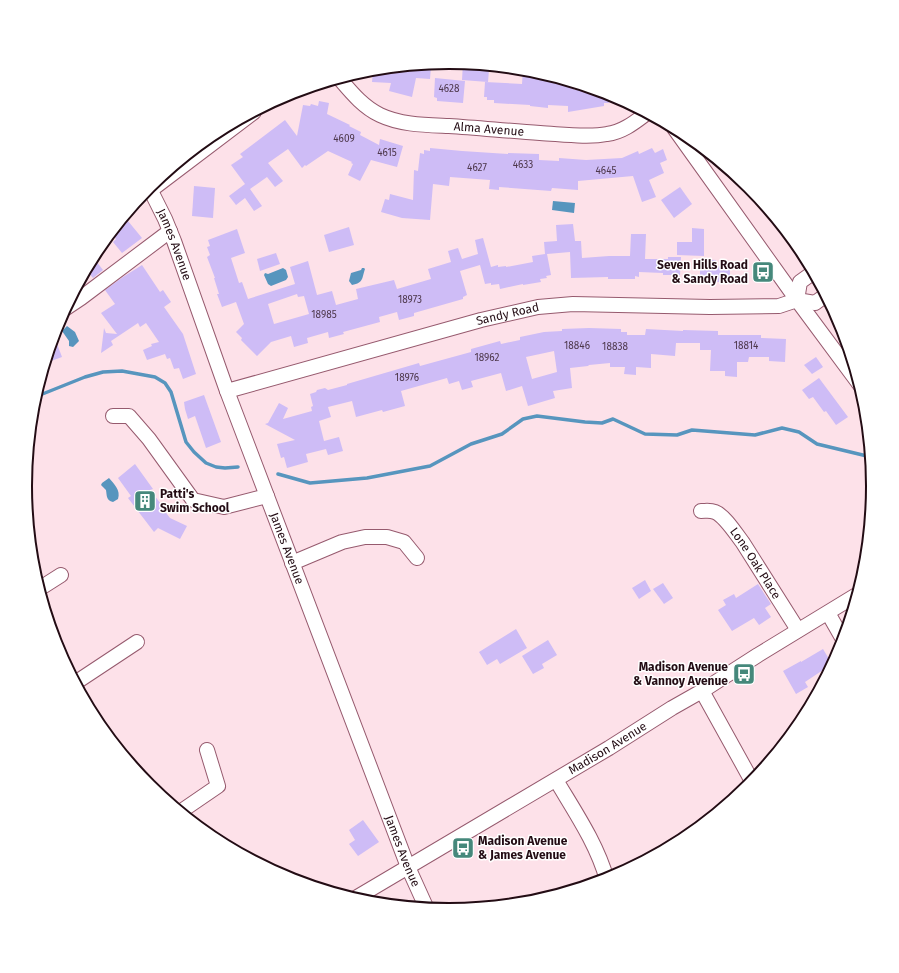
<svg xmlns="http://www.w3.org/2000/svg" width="899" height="973" viewBox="0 0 899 973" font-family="'Fira Sans',sans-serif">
<rect width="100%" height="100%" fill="#fde1e9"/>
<g fill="#5795be">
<path d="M553 201 575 203 574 213 552 210Z"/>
<path d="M283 268 286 270 288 277 286 280 271 286 268 284 264 275 265 273 268 274Z"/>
<path d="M362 268H364L365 269C362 277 364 283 352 285L349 281 351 273 361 270Z"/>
<path d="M67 326 75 332 79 341 73 347 69 346V341L62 331Z"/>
<path d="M109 478C114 484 121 490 118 499L113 502C106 500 107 496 106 490L101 485 102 483Z"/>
</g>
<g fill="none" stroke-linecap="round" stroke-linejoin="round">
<g stroke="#5795be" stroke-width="3.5">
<path d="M35 397 85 377 103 372 122 371 155 377 165 383 171 392 186 442 194 452 206 463 216 467 225 468 238 467"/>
<path d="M278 474 310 483 367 478 430 466 471 444 502 434 523 419 537 416 585 422 602 423 613 419 645 434 677 435 692 430 755 435 782 428 799 432 817 444 871 457"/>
</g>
</g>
<g fill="#cebcf6" fill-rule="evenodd">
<path d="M463 63 477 65V69L489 70 488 82 462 80Z"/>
<path d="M416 65 431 67 430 79 416 78 412 97 389 91 391 83 372 82 373 70Z"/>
<path d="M523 69 533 70 575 83 574 90 589 87 607 93 609 103H604V106L568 112V106L548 105V108L530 106V105L494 103V100H487V97H484L485 82 522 84Z"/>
<path d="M435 78 465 81 463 103 437 101V98L434 97Z"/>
<path d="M319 101 329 103 327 114 350 125 349 126 361 132 360 135 379 145 380 139 403 146 397 167 371 160 360 181 348 175 353 164 351 163 352 162 328 151 306 166 305 165 302 168 288 149 268 163 283 181 275 187 267 177 250 189 262 206 254 211 245 198 236 205 229 196 245 184 231 165 243 157 240 154 285 120 297 136 303 105 310 106 311 104 318 106Z"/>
<path d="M430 148 462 151 508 154V153L539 154V160L559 161V158L586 160 622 158 638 151 639 154 652 148 655 153 663 149 667 160 660 163 664 173 649 180 656 197 642 202 633 176 578 181V190L552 188 551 191 499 187V190L489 189 490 180 450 177 449 186 433 184 430 220 402 218 381 212 385 199 389 200 390 194 413 200 414 170 418 171 420 153 424 154V150L430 151Z"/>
<path d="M194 186 215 188 213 218 192 216Z"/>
<path d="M680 187 692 204 674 218 661 200Z"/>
<path d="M128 221 142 238 122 253 113 242 116 239 112 234Z"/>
<path d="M573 224 575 241H581L582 258 609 256H630L631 234H646L645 259H668V257H681L680 275H663V273L639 272V277L635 276V279H608V277L571 278 570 252 547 254 551 275 546 276 547 278 540 279 541 282 523 285V284L500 289 499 284 491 285V283L485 284 480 265 460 271 467 295 463 297V299L414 313V316L399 320 397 312 379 317 380 322 343 332 344 334 329 338 328 332 307 338 308 343 294 347 291 336 271 342 257 356 241 340 242 338 236 332 244 324 236 302 222 307 217 294H219L214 278H215L207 257 210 255 207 247 210 246 208 240 237 229 245 253 231 258 239 283 242 282 248 299 295 284 290 267 308 261 317 295 332 291 336 305 358 299 356 289 394 280 397 289 431 279 428 269 451 262 448 251 458 248 462 259 478 254 475 240 483 238 491 267 498 265V267L506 266V267L533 262 532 256 545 254 544 242 557 241 556 225ZM297 294 298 297 304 296 309 314 274 324 268 304Z"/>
<path d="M349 227 354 245 329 252 324 235Z"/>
<path d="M692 228 704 229V256L677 255V242H692Z"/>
<path d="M276 253 280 264 260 271 257 259Z"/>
<path d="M93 257 103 270 93 278 86 270Z"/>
<path d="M700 259 716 260V266L730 267V276H726V279L720 278 719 282 700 281Z"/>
<path d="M142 265 160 292 163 290 171 302 164 307 183 334 196 374 183 379 179 368 174 369 170 358 167 359 165 354 147 360 143 350 152 346 151 344 159 342 146 323 140 327 138 323 111 341 113 345 101 353 104 328 106 333 117 334 101 313 115 304 105 290 123 277Z"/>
<path d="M589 328 621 329V332H627V335H645L646 329 683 331V330L718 331V335H761V338L786 339 785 362 769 361V357H749L748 362H737V377L725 376V371H710L711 350H700V343H676L675 356 651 354V368L636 367V375L624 374 625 367H610V363L589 365 588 366 570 368 572 388 553 391 555 398 528 406 522 386 506 391 501 373 471 381 473 387 462 390 459 381 449 384 447 378 401 391 405 406 383 412 382 410 356 417 352 401 328 407 331 417 319 421 324 441 339 437 343 451 328 455 326 449 306 454 308 462 287 468 284 457 281 458 277 444 295 440 265 424 268 423 279 403 288 408 283 419 312 411 311 407 313 406 310 394 316 392 317 390 325 388 328 390 347 385V384L419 363 420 366 471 352V349L500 341 501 344 520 340V337L544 332 562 331V329ZM554 351 557 372 532 379 526 357Z"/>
<path d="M54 336 62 357 51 361 48 354Z"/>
<path d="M816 357 823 367 812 374 804 365Z"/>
<path d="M819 378 848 417 836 425 826 411 824 412 813 397 809 399 802 390Z"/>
<path d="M204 395 221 442 206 448 195 416 188 419 185 409 184 402Z"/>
<path d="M135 464 153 489 150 490 161 504 160 505 170 518 187 526 180 539 158 528 154 532 128 498 131 496 118 478Z"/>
<path d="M645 580 651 591 639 599 632 588Z"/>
<path d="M663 583 673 598 664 604 653 589Z"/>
<path d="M758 584 771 604 765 608 771 617 759 625 754 618 732 631 718 610 726 605 723 600 734 594 736 598Z"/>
<path d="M516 629 527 648 500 664 497 659 487 665 479 652Z"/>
<path d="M548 640 557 655 542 664 544 668 533 674 522 656Z"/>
<path d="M823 649 832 664 805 682 808 687 796 694 783 671 801 661V662Z"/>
<path d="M363 820 379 842 358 856 349 844 355 840 349 830Z"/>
</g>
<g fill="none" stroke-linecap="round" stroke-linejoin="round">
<g stroke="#965a6e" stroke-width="16">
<g id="minor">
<path id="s1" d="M339 78C351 92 363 107 380 115 401 125 426 125 449 126 479 128 510 131 540 133 560 134 588 138 607 134 623 132 635 122 647 113"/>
<path d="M674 128 797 300 860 385"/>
<path id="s2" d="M149 187 165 219 174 241 227 391 408 867 427 909"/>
<path d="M151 190 254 112"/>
<path d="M797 300 800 282 814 272"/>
<path d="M66 308 81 298 170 231"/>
<path id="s3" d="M227 391 481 320 538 307 573 304 710 307 779 306 797 300 815 303 826 295"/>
<path d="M113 416H129L149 439 193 500 224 507 267 496"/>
<path id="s4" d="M701 511C706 511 710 510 715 512 725 516 736 534 743 543L798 630"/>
<path d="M292 563 342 542 365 537H387L404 542 417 558"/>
<path d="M39 589 61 575"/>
<path d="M828 613 844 641"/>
<path d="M75 683 137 642"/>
<path d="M702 691 753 783"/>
<path d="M556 780C575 812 597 844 607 880"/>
<path d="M180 812 218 786 207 750"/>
<path id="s5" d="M354 899 609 748 672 708 702 691 758 655 858 594"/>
</g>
</g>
<use href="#minor" stroke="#fff" stroke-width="14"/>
</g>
<defs>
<g id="bus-square" transform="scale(1.15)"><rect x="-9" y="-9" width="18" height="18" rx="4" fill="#45887b" stroke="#fff"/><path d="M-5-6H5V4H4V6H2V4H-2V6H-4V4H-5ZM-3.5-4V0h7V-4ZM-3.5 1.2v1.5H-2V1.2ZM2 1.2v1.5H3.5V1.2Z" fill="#fff"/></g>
<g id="building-square" transform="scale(1.15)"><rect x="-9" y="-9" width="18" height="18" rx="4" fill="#45887b" stroke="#fff"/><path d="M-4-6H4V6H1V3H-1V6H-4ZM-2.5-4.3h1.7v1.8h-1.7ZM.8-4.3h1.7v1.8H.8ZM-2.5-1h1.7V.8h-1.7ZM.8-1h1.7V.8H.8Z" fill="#fff"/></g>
</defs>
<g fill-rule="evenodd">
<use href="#bus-square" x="763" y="272"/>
<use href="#building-square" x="145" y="501"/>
<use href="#bus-square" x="744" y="674"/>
<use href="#bus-square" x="463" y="848"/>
</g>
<g text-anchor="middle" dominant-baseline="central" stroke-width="3" stroke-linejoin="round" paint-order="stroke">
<g font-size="10" fill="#4e384c">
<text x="449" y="89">4628</text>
<text x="344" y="139">4609</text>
<text x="387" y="153">4615</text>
<text x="523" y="165">4633</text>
<text x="477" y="168">4627</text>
<text x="606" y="171">4645</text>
<text x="410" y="300">18973</text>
<text x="324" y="315">18985</text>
<text x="577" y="346">18846</text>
<text x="746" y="346">18814</text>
<text x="615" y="347">18838</text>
<text x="487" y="358">18962</text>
<text x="407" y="378">18976</text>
</g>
<g font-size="12" fill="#230c14" stroke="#fff">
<text stroke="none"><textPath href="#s1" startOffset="166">Alma Avenue</textPath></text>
<text stroke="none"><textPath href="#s2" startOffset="63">James Avenue</textPath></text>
<text stroke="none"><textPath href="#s3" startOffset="291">Sandy Road</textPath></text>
<text stroke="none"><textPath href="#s2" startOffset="387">James Avenue</textPath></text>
<text stroke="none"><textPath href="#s4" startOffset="80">Lone Oak Place</textPath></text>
<text stroke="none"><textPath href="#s5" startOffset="295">Madison Avenue</textPath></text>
<text stroke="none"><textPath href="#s2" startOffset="711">James Avenue</textPath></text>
</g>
<g font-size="12" font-weight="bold" fill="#230c14" stroke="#fff" text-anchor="end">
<text x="748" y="265">Seven Hills Road<tspan x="748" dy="14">&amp; Sandy Road</tspan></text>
<text x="160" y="494" text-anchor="start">Patti's<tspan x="160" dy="14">Swim School</tspan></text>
<text x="728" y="667">Madison Avenue<tspan x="728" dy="14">&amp; Vannoy Avenue</tspan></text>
<text x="478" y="841" text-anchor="start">Madison Avenue<tspan x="478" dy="14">&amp; James Avenue</tspan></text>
</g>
</g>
<path d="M0 0H899V973H0ZM32 486a417 417 0 1 1 834 0a417 417 0 1 1-834 0Z" fill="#fff" fill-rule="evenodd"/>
<path fill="none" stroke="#230c14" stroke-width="2" d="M32 486a417 417 0 1 1 834 0a417 417 0 1 1-834 0Z"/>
</svg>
